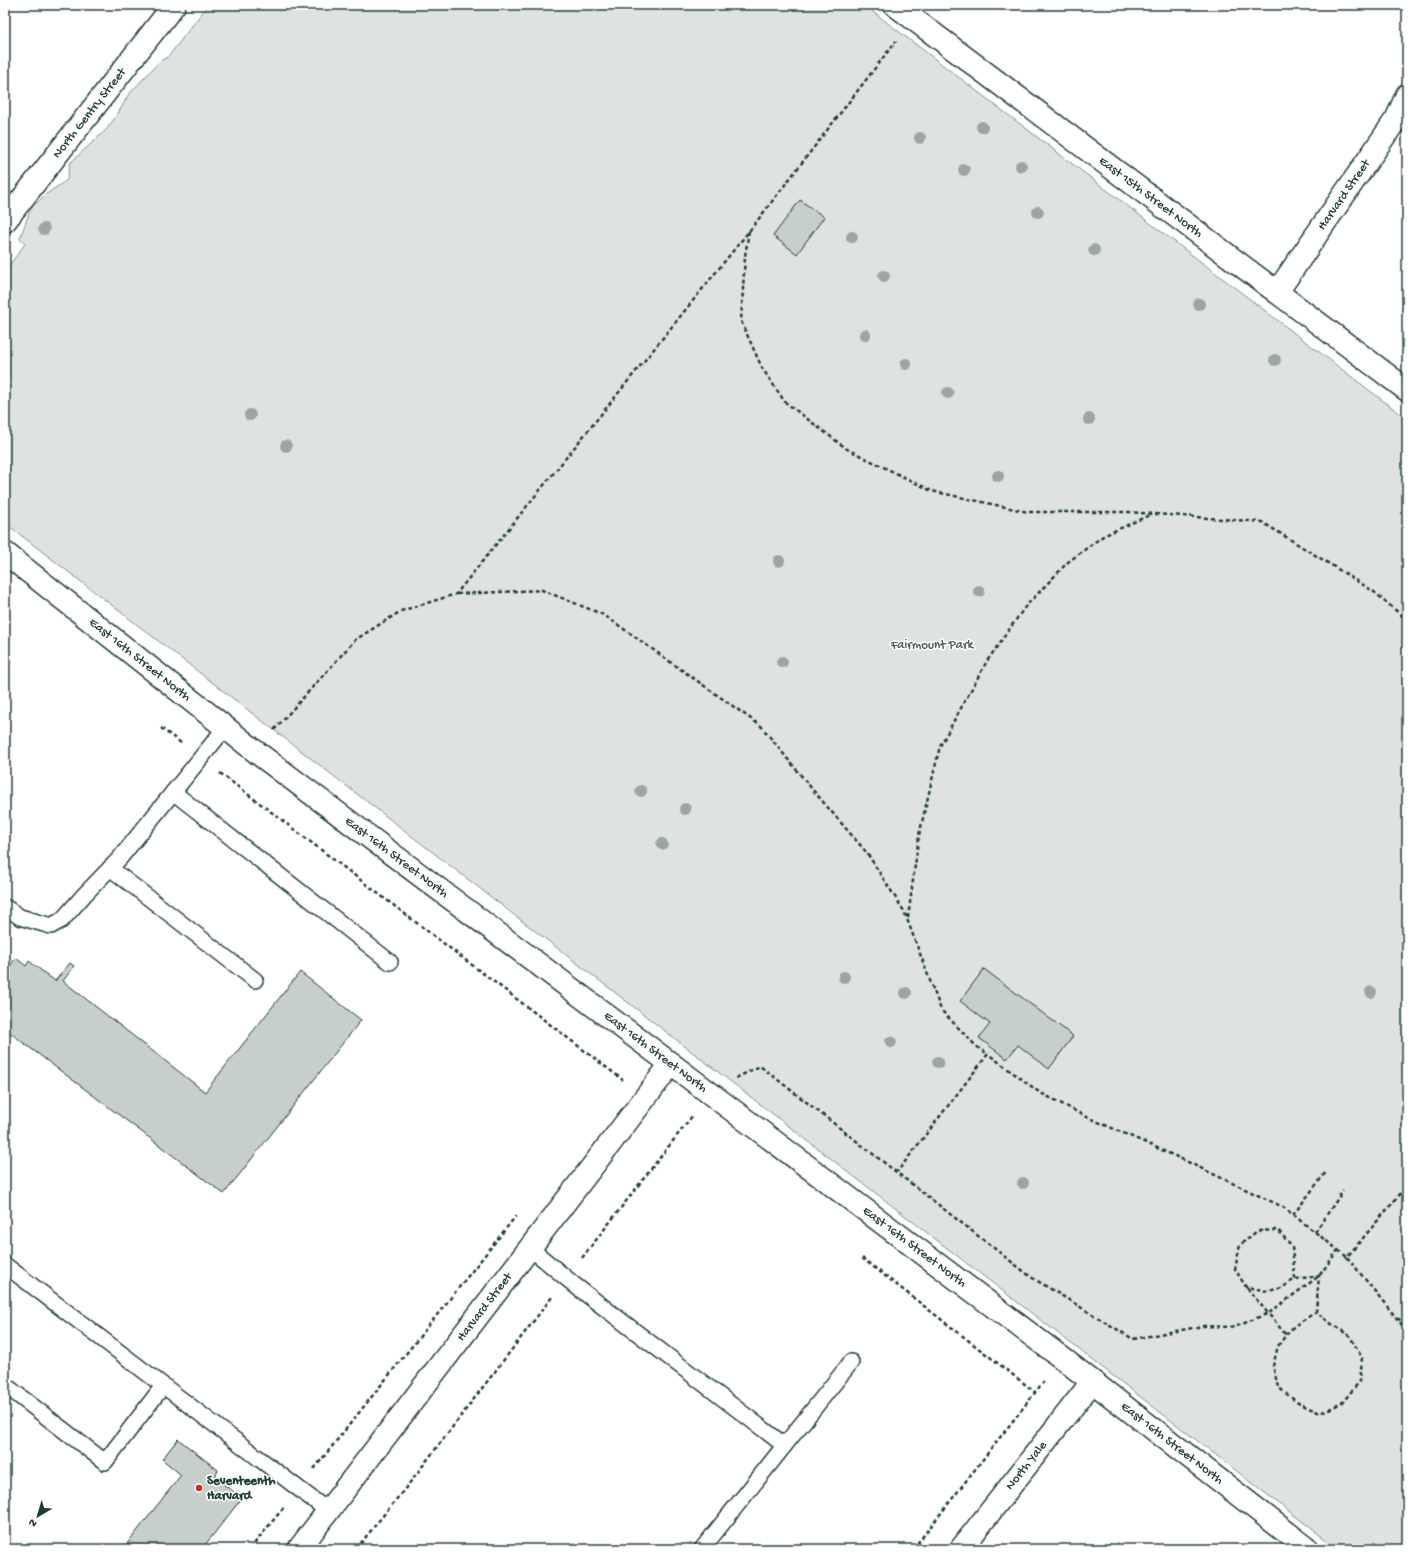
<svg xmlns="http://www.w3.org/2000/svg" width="1412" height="1554" viewBox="0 0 1412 1554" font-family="'Gochi Hand',sans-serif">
<rect width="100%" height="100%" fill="#fff"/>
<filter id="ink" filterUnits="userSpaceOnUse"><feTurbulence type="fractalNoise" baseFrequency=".025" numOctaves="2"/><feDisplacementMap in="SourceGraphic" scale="8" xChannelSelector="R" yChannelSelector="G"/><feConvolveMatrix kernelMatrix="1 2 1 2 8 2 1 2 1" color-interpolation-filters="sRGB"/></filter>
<g filter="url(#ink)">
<path fill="#dee3e2" stroke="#7e908b" d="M208 5H864L1407 419V1549H1338L5 523V271L25 244 20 238 31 208 45 195 67 180 70 163 106 130 117 115 129 94 160 61 168 57Z"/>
<g fill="#c7cfcc" stroke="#1f3d34">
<path d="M800 200 824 217 797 254 773 236Z"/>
<path d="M16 958 26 966 29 961 55 981 70 963 74 966 63 981 205 1092 300 972 361 1020 224 1194 5 1029V965L8 968Z"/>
<path d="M984 969 1073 1036 1049 1069 1018 1045 1007 1059 979 1038 990 1024 960 1001Z"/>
<path d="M178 1439 218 1470 215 1478 242 1498 202 1549H123L181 1475 162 1459Z"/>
</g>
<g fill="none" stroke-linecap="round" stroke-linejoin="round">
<g stroke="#1f3d34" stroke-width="18">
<g id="service">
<path d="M173 792 390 962"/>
<path d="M110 868 255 980"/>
<path d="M5 907 20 917 51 926 62 920 85 894 120 858 225 728"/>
<path d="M530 1248 577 1287 784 1445"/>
<path d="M5 1265 328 1511"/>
<path d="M5 1385 105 1462 163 1386"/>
<path d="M702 1549 851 1362"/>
</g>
</g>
<g stroke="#1f3d34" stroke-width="25">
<g id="minor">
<path id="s1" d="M895 5 1407 390"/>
<path id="s2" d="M5 221 174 5"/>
<path id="s3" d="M1277 292 1397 118 1407 95"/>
<path id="s4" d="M5 553 255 751 1062 1358 1308 1549"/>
<path id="s5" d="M299 1549 671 1064"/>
<path id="s6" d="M961 1549 1092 1382"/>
</g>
</g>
<g stroke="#1f3d34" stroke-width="2.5" stroke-dasharray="4 3" stroke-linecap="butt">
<path d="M749 231 745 256 741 321 762 368 785 402 847 449 932 491 1028 512H1129L1262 522 1373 591 1407 620"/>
<path d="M457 594 542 590 604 615 761 726 812 789 867 853 904 911 941 1010 977 1047 988 1054 897 1172"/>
<path d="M161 728 181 743"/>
<path d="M274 730 355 640 401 611 456 594 750 230 896 41"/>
<path d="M220 773 623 1080"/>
<path d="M908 918 919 835 940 746 987 661 1025 607 1068 562 1103 536 1152 514"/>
<path d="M736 1078 760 1066 1031 1277 1133 1339 1203 1326 1235 1327 1269 1313 1319 1276 1338 1250 1283 1207 1173 1155 1087 1117 1039 1092 988 1054"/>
<path d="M1293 1215 1326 1172"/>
<path d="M1315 1232 1343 1191"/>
<path d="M1338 1250 1347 1257 1401 1193 1407 1190"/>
<path d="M1347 1257 1407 1331"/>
<path d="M582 1258 693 1115"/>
<path d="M862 1258 1035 1392"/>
<path d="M1295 1279 1292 1247 1278 1230 1257 1231 1240 1245 1235 1269 1246 1287 1267 1291 1282 1288 1295 1279 1319 1276 1316 1312 1333 1325 1350 1336 1362 1358 1360 1381 1342 1403 1320 1413 1298 1403 1278 1387 1273 1366 1278 1346 1286 1335 1294 1326 1316 1312"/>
<path d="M1247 1288 1286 1335"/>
<path d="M1397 1318 1407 1324"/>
<path d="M314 1469 516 1216"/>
<path d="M250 1549 284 1507"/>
<path d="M356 1549 408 1485 552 1297"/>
<path d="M913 1549 1044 1381"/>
</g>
<use href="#service" stroke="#fff" stroke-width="15"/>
<use href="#minor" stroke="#fff" stroke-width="22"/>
</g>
<g fill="#99a6a3">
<circle cx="982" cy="127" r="6"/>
<circle cx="920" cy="138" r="6"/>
<circle cx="1021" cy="166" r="6"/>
<circle cx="964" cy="170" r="6"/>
<circle cx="1038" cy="212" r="6"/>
<circle cx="44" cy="229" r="6"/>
<circle cx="852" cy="237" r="6"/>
<circle cx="1094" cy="250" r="6"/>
<circle cx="884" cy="276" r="6"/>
<circle cx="1199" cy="304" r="6"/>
<circle cx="865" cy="335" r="6"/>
<circle cx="1275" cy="360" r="6"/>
<circle cx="906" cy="364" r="6"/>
<circle cx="948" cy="393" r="6"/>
<circle cx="250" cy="415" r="6"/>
<circle cx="1089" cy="419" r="6"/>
<circle cx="286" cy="446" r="6"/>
<circle cx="998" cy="476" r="6"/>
<circle cx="779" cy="561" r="6"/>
<circle cx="979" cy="591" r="6"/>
<circle cx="782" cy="662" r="6"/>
<circle cx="641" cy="791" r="6"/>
<circle cx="685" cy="809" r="6"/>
<circle cx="662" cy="844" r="6"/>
<circle cx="844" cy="977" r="6"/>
<circle cx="1371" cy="992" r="6"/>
<circle cx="906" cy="993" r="6"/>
<circle cx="891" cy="1042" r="6"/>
<circle cx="938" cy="1062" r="6"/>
<circle cx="1023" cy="1183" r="6"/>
</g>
</g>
<circle fill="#c8321e" stroke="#fff" stroke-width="1.5" cx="199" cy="1488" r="4"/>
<g text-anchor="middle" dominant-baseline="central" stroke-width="3" stroke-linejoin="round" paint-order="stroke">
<g font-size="13" fill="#1f3d34" stroke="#fff">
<text stroke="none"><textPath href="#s2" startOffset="137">North Gentry Street</textPath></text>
<text stroke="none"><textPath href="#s3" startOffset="118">Harvard Street</textPath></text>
<text stroke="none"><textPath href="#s1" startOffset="320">East 15th Street North</textPath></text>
<text stroke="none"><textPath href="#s4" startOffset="172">East 16th Street North</textPath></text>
<text stroke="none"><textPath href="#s4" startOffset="496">East 16th Street North</textPath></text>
<text stroke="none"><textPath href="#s4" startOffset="820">East 16th Street North</textPath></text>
<text stroke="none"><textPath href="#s4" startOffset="1144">East 16th Street North</textPath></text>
<text stroke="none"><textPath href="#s5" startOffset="305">Harvard Street</textPath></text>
<text stroke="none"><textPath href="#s4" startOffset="1468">East 16th Street North</textPath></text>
<text stroke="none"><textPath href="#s6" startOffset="106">North Yale</textPath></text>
</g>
<g font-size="13" fill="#455e57" stroke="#fff">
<text x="932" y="645">Fairmount Park</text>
</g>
<g font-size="13" font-weight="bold" fill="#1f3d34" stroke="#fff" text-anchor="start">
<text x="207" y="1481">Seventeenth<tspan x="207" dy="15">Harvard</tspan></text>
</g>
</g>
<rect width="1412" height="1554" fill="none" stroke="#fff" stroke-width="20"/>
<rect x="10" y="10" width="1392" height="1534" fill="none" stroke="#1f3d34" stroke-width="1.5" filter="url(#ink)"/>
<g transform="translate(38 1516) rotate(218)" stroke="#ffffff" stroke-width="3" paint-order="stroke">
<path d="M0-3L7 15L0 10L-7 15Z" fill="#1f3d34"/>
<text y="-6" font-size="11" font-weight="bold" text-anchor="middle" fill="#1f3d34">N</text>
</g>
</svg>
